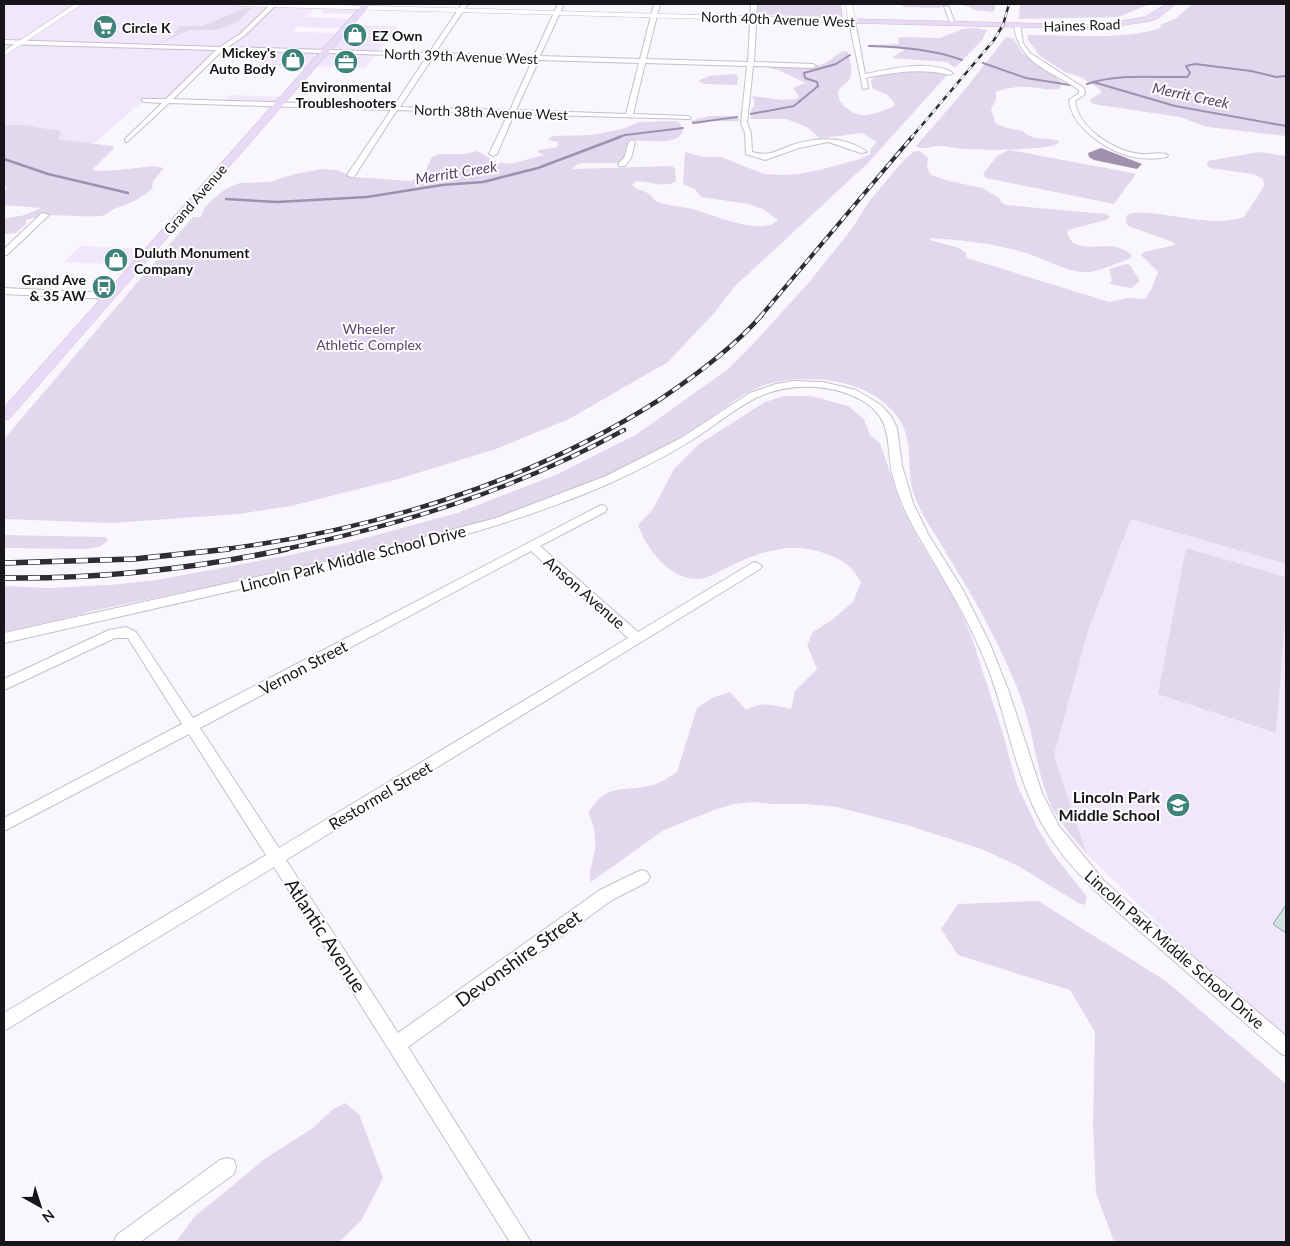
<svg xmlns="http://www.w3.org/2000/svg" width="1290" height="1246" viewBox="0 0 1290 1246" font-family="Lato,sans-serif">
<rect width="100%" height="100%" fill="#f9f6fe"/>
<g fill="#f0e7fc" fill-rule="evenodd">
<path d="M4 4H392L388 8 364 7 358 14 321 13 324 9H314L305 17 353 19 350 25 398 26 365 68 313 66 310 69 257 67 273 50 223 48 168 101 144 100 93 144 48 174 4 159ZM296 27 345 28 341 33 292 32Z"/>
<path d="M230 95 285 97 278 105 222 103Z"/>
<path d="M80 246 151 249 137 265 64 262Z"/>
<path d="M1131 518 1286 564V1048L1087 854 1054 755 1088 631Z"/>
</g>
<g fill="#e2d8ee">
<path d="M758 4H841L843 17 758 15Z"/>
<path d="M899 4H995V9L993 12 975 10 967 6 955 4 938 8 905 7Z"/>
<path d="M1020 4H1150L1118 17 1019 19Z"/>
<path d="M1192 4H1286V136L1207 127 1180 117 1093 104 1089 100 1101 93V90L1081 77 1065 72 1040 56 1028 40 1027 35C1070 34 1119 41 1161 28L1160 25 1175 19Z"/>
<path d="M245 8H252L238 21 225 27 215 30H189L157 45 176 34 174 32 180 27 174 26H203Z"/>
<path d="M974 28 987 30 982 40 955 68 947 62 892 58 904 50 901 48 864 45 899 44 898 38 901 37 940 38 963 29Z"/>
<path d="M1006 37 1014 39 1022 53 1062 82 1060 88C1049 92 1039 87 1028 87 1018 86 1005 88 996 92V100L991 109 996 124 1007 128 1023 131C1033 142 1046 136 1059 141L1058 143C1049 151 978 150 962 149 954 148 946 146 939 146 930 146 925 151 916 146L963 92Z"/>
<path d="M844 51 848 52C849 58 853 69 851 75 850 83 838 86 838 94 839 107 857 117 868 115 874 114 889 109 894 106V102L886 94 873 89 871 82 873 78C899 69 921 70 948 74L867 164 735 286 715 312 668 362 569 419 496 449 398 479 291 506 238 514 112 523 4 519V439L193 217H201L205 207 213 199 227 188 240 183 270 182 295 174 322 169 337 170 354 177 411 181 425 172 432 157 439 154H464L477 151 497 162 510 164 544 155 538 152 539 150 558 147V142L548 140 552 136 593 135 622 129 639 122 676 121 680 123 683 131C677 147 649 139 635 141L630 142 624 160 618 163H581L576 165 573 169 672 166 675 169 676 181C665 189 649 181 636 181L632 185C637 190 644 190 649 194 653 197 653 200 658 202 668 206 681 206 692 209 711 214 762 237 778 220L763 209 749 204 701 197 695 189 683 184 685 152 704 157H721L764 174 781 175 799 174 823 169 857 160 870 154 871 148 877 142 862 133 823 138H819L807 127 786 119H751L750 113 755 103 752 96 782 100 796 99 799 97 793 88 806 83 778 70 760 66C777 66 804 70 820 65 830 63 834 54 844 51Z"/>
<path d="M734 74 738 76 737 85 704 84 698 81 709 76Z"/>
<path d="M709 116H738L739 121H711L698 124 690 121Z"/>
<path d="M4 125H24L59 131 61 132 58 139 64 140 113 146 114 148 93 169 95 171 119 170 153 166 164 168 153 181 152 189C138 201 129 203 114 209 109 212 105 216 100 216 74 218 51 211 26 220V224L16 233 4 234V219L25 215 41 208 4 205V193L7 187 4 183Z"/>
<path d="M1009 150 1133 173 1136 174 1114 204 986 178 983 174 997 156Z"/>
<path d="M915 151H920L928 158 927 168 931 175 949 181 983 188 999 198 1001 202 1006 205 1106 214 1110 217 1106 220 1071 229 1067 231C1070 254 1100 244 1116 247 1121 248 1127 251 1131 254V258C1121 262 1098 272 1087 272 1068 273 1048 260 1029 254 997 244 964 240 931 238L930 240 959 248 966 253 967 258 1109 302 1127 298 1145 299 1152 288 1158 272 1141 255 1144 252 1175 245 1173 242 1128 226 1126 222 1127 215C1136 211 1148 213 1158 214 1185 217 1218 226 1244 217L1264 186 1263 179 1253 174 1210 168 1207 165 1208 161 1259 152 1286 156V564L1131 519 1088 631 1054 755 1087 854C1074 839 1060 823 1051 805 1038 777 1035 744 1026 714 1019 688 1004 657 992 633 979 607 963 581 948 556 937 536 923 519 915 497 905 474 915 443 899 419 873 381 818 374 776 382 746 388 725 409 700 425 662 449 621 471 580 488 422 551 252 577 87 612L83 614 4 632V586L50 588 109 585 156 580 285 556 350 542 457 513 558 474 637 434 728 369 754 343 810 281 851 230 870 200 905 159Z"/>
<path d="M1126 264 1130 265 1140 281 1131 288 1110 284 1112 280 1109 269Z"/>
<path d="M784 396H811L848 406 864 419 870 435 880 443 901 505 918 539 952 594 971 635 1003 734 1017 785 1038 829 1054 855 1087 897 1085 905 1078 903 1020 867 984 850 910 826 837 807 808 804H771L753 802 734 804 714 810 664 830 591 882C588 873 591 869 593 859 597 844 596 827 588 813 607 783 619 792 649 786 659 784 669 777 677 772L697 708 712 698 730 692 746 710C761 701 774 705 791 709L795 691 817 669 807 645 813 632 832 620 853 602 861 582C851 565 843 560 824 553 790 541 759 552 728 567 720 571 709 578 700 579 671 581 647 550 638 525L653 509 674 469 699 444 765 402Z"/>
<path d="M4 535 105 537 108 541 99 547 82 549 4 548Z"/>
<path d="M1186 548 1286 577V605L1276 733 1158 694Z"/>
<path d="M1038 901 1166 981 1286 1084V1242H1114L1096 1193 1093 1123 1095 1032 1070 990 958 955 941 929 958 904Z"/>
<path d="M345 1103 359 1114 383 1178 361 1221 339 1242H176L195 1216 216 1199 266 1158 313 1128 332 1110Z"/>
</g>
<path fill="#9f91ae" d="M1101 148 1142 164 1137 169 1094 160 1089 157 1088 153Z"/>
<g fill="none" stroke-linecap="round" stroke-linejoin="round">
<g stroke="#9f91ae" stroke-width="2">
<path d="M869 46C900 47 932 49 962 60"/>
<path d="M983 63 1026 78 1070 85"/>
<path d="M1093 82 1175 106 1286 126"/>
<path d="M1087 84C1120 73 1153 78 1187 77L1190 73 1186 66 1195 64 1251 71 1276 77 1286 76"/>
<path d="M751 114 794 106 818 86 817 82 805 78 804 73 836 64 850 55"/>
<path d="M693 123 737 117"/>
<path d="M616 138 625 135 683 128"/>
</g>
<g stroke="#9f91ae" stroke-width="2.5">
<path d="M4 159 48 174 128 193"/>
<path d="M226 199 277 202 367 197 442 185 483 182 538 168 620 137"/>
</g>
</g>
<path fill="#cfe2df" stroke="#8fa19e" d="M1286 905V933L1273 924Z"/>
<g fill="none" stroke-linecap="round" stroke-linejoin="round">
<g stroke="#c6bfcd" stroke-width="2">
<g id="minor">
<path d="M271 4 276 5 244 36 228 47 429 53 462 4H468L435 53 534 56 558 4H564L540 56 640 59 654 4H660L646 59 748 62 751 4H757L754 62 813 64 816 66 813 68 753 66 747 123 751 133 752 152C769 157 776 151 792 145 817 137 845 136 867 152L861 153 828 142 799 148 765 160 746 154 745 133 741 123 747 66 645 63 633 114 688 116 691 118 690 119 514 114 497 154 493 156 489 154 508 114 397 110 354 177H351L347 175 391 110 169 103 127 142 125 141V139L162 103 144 102 142 101V99H166L216 50 4 44V40L220 47 240 34ZM223 50 427 56 394 106 173 99ZM433 57 533 59 510 110 400 107ZM539 60 639 63 626 114 516 110Z"/>
<path d="M944 6 949 7 955 24 950 23Z"/>
<path d="M852 19 855 21 865 74C892 69 928 59 953 73L950 75C921 68 895 72 866 78L868 88 863 89 849 21Z"/>
<path d="M1017 23 1020 25 1023 43 1030 53 1084 88 1085 94 1075 101C1078 128 1115 152 1141 154 1149 155 1161 151 1168 155L1167 157C1135 163 1108 152 1085 130 1077 122 1070 112 1069 100L1079 93V90C1050 70 1019 65 1014 25Z"/>
<path d="M632 140 635 142 631 158 625 166H619L618 164 624 158 629 142Z"/>
<path d="M42 213 49 215 7 255H4V249Z"/>
<path d="M4 288 110 293 114 296 110 299 4 294Z"/>
<path d="M793 381 823 382 856 390 881 405 891 416 897 428 902 466 913 503 928 534 963 590 990 644 1009 692 1042 793 1059 826 1104 881 1286 1036V1056L1280 1053C1239 1018 1198 982 1157 946 1116 910 1074 877 1045 829 1016 780 1008 721 988 668 969 619 942 577 916 532 906 514 898 496 893 477 885 445 895 421 863 401 848 392 831 388 814 387 758 384 735 413 692 440 665 457 637 471 608 484 498 532 380 558 263 584 176 603 90 624 4 643V633L373 551 496 518 606 476 681 438 750 393 776 384Z"/>
<path d="M601 505 605 506 607 509 605 512 540 546 638 632 752 563 756 562 762 566 760 569 286 860 398 1033 600 890 637 872 642 870 647 872 650 877 647 882 612 900 408 1047 531 1242H510L274 867 4 1031V1013L266 855 189 734 4 831V818L182 724 128 638H115L4 690V679L109 630 126 627 136 632 193 718ZM531 551 628 638 279 848 200 728Z"/>
<path d="M227 1158 234 1160 236 1167 234 1174 140 1242H114L117 1235 220 1160Z"/>
</g>
</g>
<g stroke="#c6bfcd" stroke-width="1">
<g id="tertiary">
<path d="M75 4H82L4 56V51Z"/>
<path d="M235 4H299L848 19 846 4H852L855 21 852 23 238 6Z"/>
</g>
</g>
<g stroke="#c6bfcd" stroke-width="1">
<g id="secondary">
<path d="M363 4H371L9 419 4 420V408Z"/>
<path d="M1167 4H1176L1158 18 1150 21 1098 29 852 23 848 21 852 19 1098 25 1145 17Z"/>
</g>
</g>
<use href="#minor" fill="#fff" fill-rule="evenodd"/>
<use href="#tertiary" fill="#fff" fill-rule="evenodd"/>
<use href="#secondary" fill="#e8daf7" fill-rule="evenodd"/>
<g stroke="#2f2d32" stroke-width="2.5">
<path id="rail-far3" d="M911 138 994 40 1003 25 1009 4"/>
</g>
<g stroke="#2f2d32" stroke-width="4">
<path id="rail-far2" d="M760 317 912 137"/>
</g>
<g stroke="#2f2d32" stroke-width="4.5">
<g id="rail-far1">
<path d="M218 550C369 532 531 482 659 400 695 376 732 349 761 316"/>
<path d="M281 550C404 524 513 491 624 430"/>
</g>
</g>
<g stroke="#2f2d32" stroke-width="5.5">
<g id="rail">
<path d="M4 563 134 559 229 549"/>
<path d="M4 578C99 579 193 569 287 549"/>
</g>
</g>
<use href="#rail-far3" stroke="#fff" stroke-width="2" stroke-dasharray="5.5" stroke-linecap="butt"/>
<use href="#rail-far2" stroke="#fff" stroke-width="2.5" stroke-dasharray="7" stroke-linecap="butt"/>
<use href="#rail-far1" stroke="#fff" stroke-width="3" stroke-dasharray="9" stroke-linecap="butt"/>
<use href="#rail" stroke="#fff" stroke-width="4" stroke-dasharray="12" stroke-linecap="butt"/>
</g>
<defs>
<g id="supermarket-disc" transform="scale(1.25)"><circle r="9.5" fill="#3e847c" stroke="#fff"/><path d="M-6-5.5h2.5l.6 2H6L4.5 2H-2.5L-4.4-4H-6ZM-1.5 3.2a1.3 1.3 0 1 0 .1 0ZM3 3.2a1.3 1.3 0 1 0 .1 0Z" fill="#fff"/></g>
<g id="shop-disc" transform="scale(1.25)"><circle r="9.5" fill="#3e847c" stroke="#fff"/><path d="M-5-2.5h2.3a2.7 3.5 0 0 1 5.4 0H5L5.5 6h-11ZM-1.5-2.5h3a1.5 2.3 0 0 0-3 0Z" fill="#fff"/></g>
<g id="office-disc" transform="scale(1.25)"><circle r="9.5" fill="#3e847c" stroke="#fff"/><path d="M-6-3h4V-5.5h4V-3h4V5H-6ZM-1-4.5V-3h2v-1.5ZM-6 0V1H6V0Z" fill="#fff"/></g>
<g id="bus-disc" transform="scale(1.25)"><circle r="9.5" fill="#3e847c" stroke="#fff"/><path d="M-5-6H5V4H4V6H2V4H-2V6H-4V4H-5ZM-3.5-4V0h7V-4ZM-3.5 1.2v1.5H-2V1.2ZM2 1.2v1.5H3.5V1.2Z" fill="#fff"/></g>
<g id="school-disc" transform="scale(1.25)"><circle r="9.5" fill="#3e847c" stroke="#fff"/><path d="M0-5L7-2L0 1L-7-2ZM-4 1L0 2.5L4 1V4Q0 6-4 4Z" fill="#fff"/></g>
</defs>
<g fill-rule="evenodd">
<use href="#supermarket-disc" x="105" y="27"/>
<use href="#shop-disc" x="355" y="35"/>
<use href="#shop-disc" x="293" y="60"/>
<use href="#office-disc" x="346" y="62"/>
<use href="#shop-disc" x="116" y="260"/>
<use href="#bus-disc" x="104" y="287"/>
<use href="#school-disc" x="1178" y="805"/>
</g>
<g text-anchor="middle" dominant-baseline="central" stroke-width="4" stroke-linejoin="round" paint-order="stroke">
<g font-size="14" fill="#17151a" stroke="#fff">
<text transform="translate(778 19) rotate(2)">North 40th Avenue West</text>
<text transform="translate(1082 25) rotate(-2)">Haines Road</text>
<text transform="translate(461 56) rotate(2)">North 39th Avenue West</text>
<text transform="translate(491 112) rotate(2)">North 38th Avenue West</text>
<text transform="translate(195 199) rotate(-49)">Grand Avenue</text>
</g>
<g font-size="14" font-weight="bold" fill="#17151a" stroke="#fff" text-anchor="start">
<text x="122" y="27">Circle K</text>
<text x="372" y="35">EZ Own</text>
<text x="276" y="52" text-anchor="end">Mickey's<tspan x="276" dy="16">Auto Body</tspan></text>
<text x="346" y="86" text-anchor="middle">Environmental<tspan x="346" dy="16">Troubleshooters</tspan></text>
<text x="134" y="252">Duluth Monument<tspan x="134" dy="16">Company</tspan></text>
<text x="86" y="279" text-anchor="end">Grand Ave<tspan x="86" dy="16">&amp; 35 AW</tspan></text>
</g>
<g font-size="14" fill="#5a4570" stroke="#fff">
<text x="369" y="328">Wheeler<tspan x="369" dy="16">Athletic Complex</tspan></text>
</g>
<g font-size="15" font-style="italic" fill="#56416c" stroke="#fff">
<text transform="translate(1191 95) rotate(12)">Merrit Creek</text>
<text transform="translate(456 172) rotate(-9)">Merritt Creek</text>
</g>
<g font-size="16" fill="#17151a" stroke="#fff">
<text transform="translate(353 558) rotate(-14)">Lincoln Park Middle School Drive</text>
<text transform="translate(585 592) rotate(41)">Anson Avenue</text>
<text transform="translate(303 667) rotate(-28)">Vernon Street</text>
<text transform="translate(380 795) rotate(-31)">Restormel Street</text>
<text transform="translate(1175 949) rotate(41)">Lincoln Park Middle School Drive</text>
</g>
<g font-size="16" font-weight="bold" fill="#17151a" stroke="#fff" text-anchor="end">
<text x="1160" y="796">Lincoln Park<tspan x="1160" dy="18">Middle School</tspan></text>
</g>
<g font-size="19" fill="#17151a" stroke="#fff">
<text transform="translate(326 935) rotate(57)">Atlantic Avenue</text>
<text transform="translate(518 958) rotate(-36)">Devonshire Street</text>
</g>
</g>
<rect width="1290" height="1246" fill="none" stroke="#17151a" stroke-width="10"/>
<g transform="translate(40 1206) rotate(141)" stroke="#ffffff" stroke-width="4" paint-order="stroke">
<path d="M0-4L9 19L0 12L-9 19Z" fill="#17151a"/>
<text y="-8" font-size="14" font-weight="bold" text-anchor="middle" fill="#17151a">N</text>
</g>
</svg>
